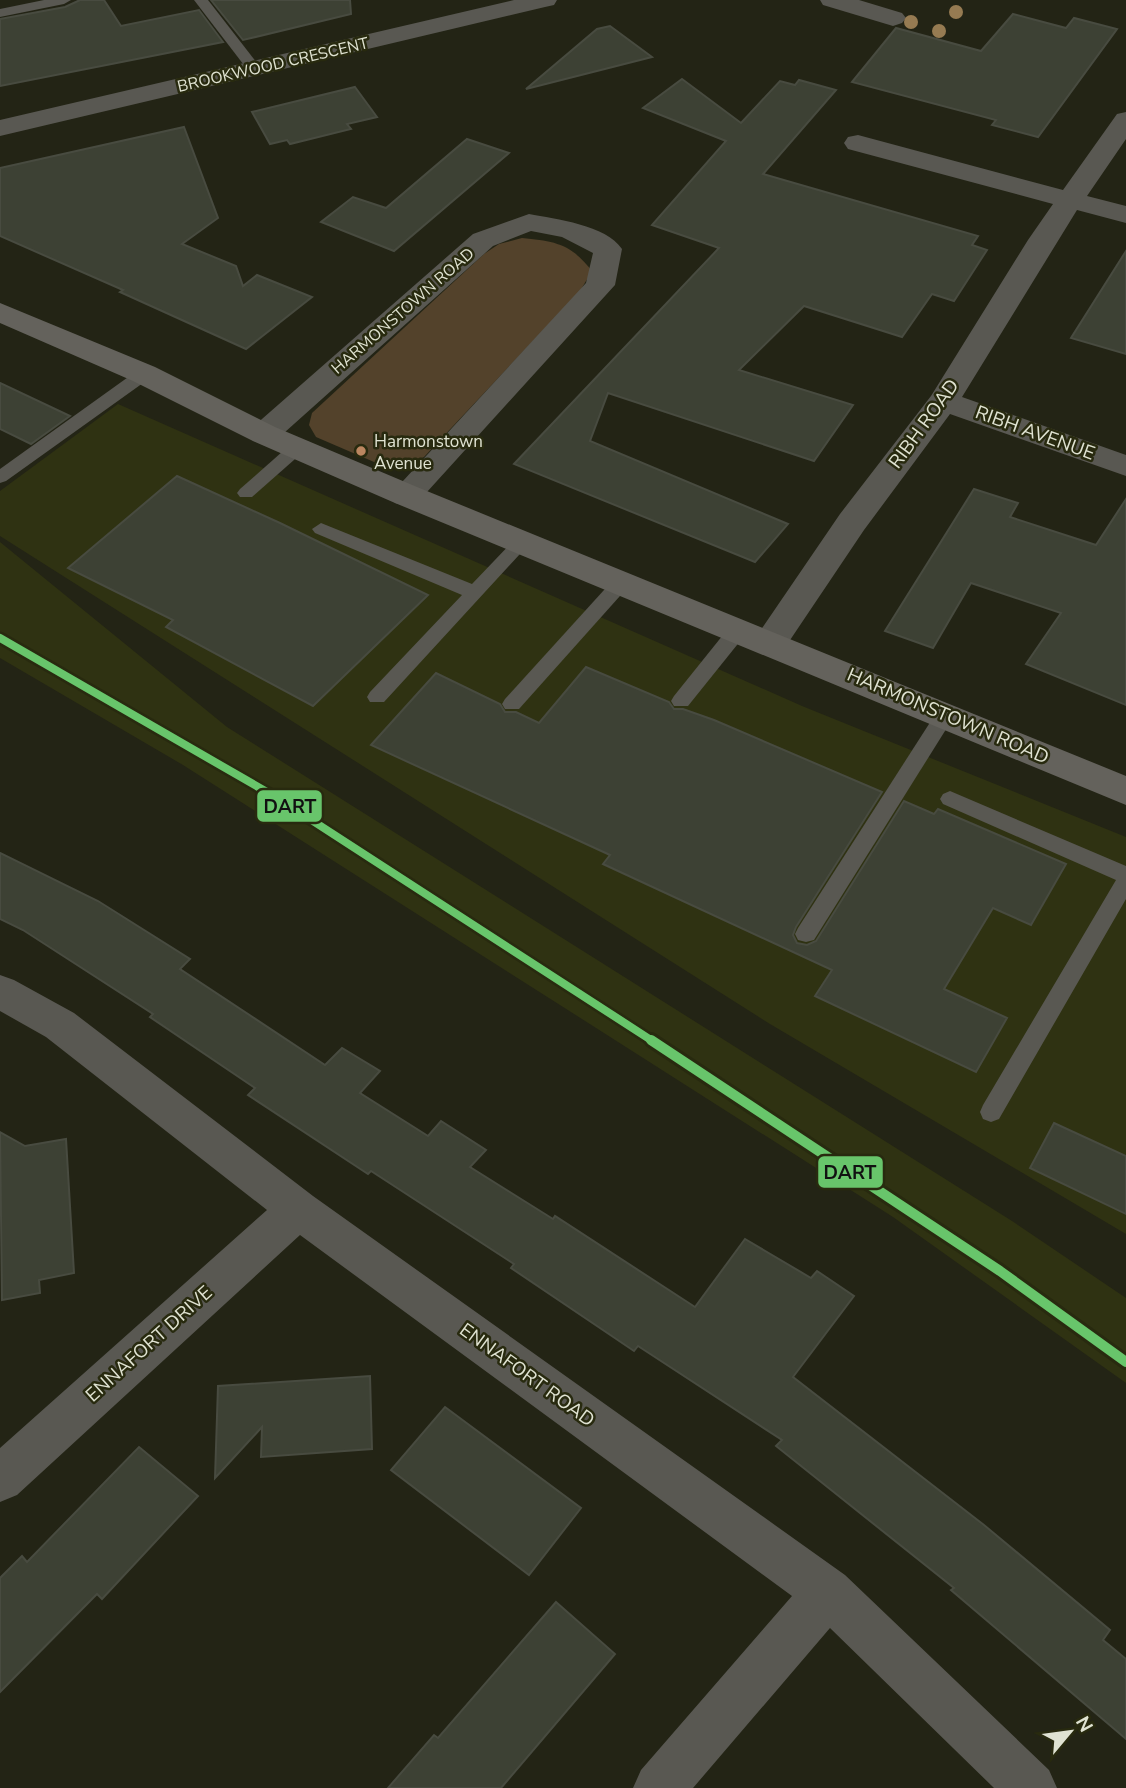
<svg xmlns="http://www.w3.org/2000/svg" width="1126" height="1788" viewBox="0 0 1126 1788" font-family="'Nunito Sans',sans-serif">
<rect width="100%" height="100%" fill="#232415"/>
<g fill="#2f3212">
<path d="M118 404 802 706 1126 837V1234L770 1024 0 536V491Z"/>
<path d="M0 542 227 727 1012 1221 1126 1298V1383L893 1217 183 765 0 658Z"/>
</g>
<path fill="#53422b" d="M522 238C555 241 571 244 592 271L580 291 424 457 406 466 388 468 316 437 309 425 312 413 484 254 499 244Z"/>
<g fill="#3d4134" stroke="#484b40" stroke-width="2">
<path d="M80 0H104L121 26 199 10 223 42 0 86V19L65 7Z"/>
<path d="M211 0H350L351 14 243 40Z"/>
<path d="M1013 14 1066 28 1074 18 1117 29 1038 137 992 125 996 120 852 82 896 28 981 51Z"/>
<path d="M610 26 652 57 526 89 597 29Z"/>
<path d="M682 79 741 123 780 81 795 85 799 80 836 90 763 174 978 236 972 245 987 250 954 301 932 294 902 337 804 306 739 370 853 405 814 461 608 393 590 441 788 524 755 562 514 464 719 248 652 225 726 141 643 108Z"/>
<path d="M355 87 377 117 347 124 351 129 290 144 287 140 270 144 252 112Z"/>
<path d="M184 127 218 218 182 244 236 266 243 286 257 275 312 297 246 349 120 292 123 290 0 236V168Z"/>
<path d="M467 139 509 153 394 251 321 222 353 197 386 208Z"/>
<path d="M1126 251V354L1071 338Z"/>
<path d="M0 383 70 416 31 444 0 429Z"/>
<path d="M177 476 280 523 428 595 313 706 166 627 173 620 68 568Z"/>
<path d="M974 489 1018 503 1010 517 1096 545 1126 499V705L1026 664 1061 613 971 583 933 648 885 631Z"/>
<path d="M586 667 669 702 674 709H683L714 720 882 792 796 927 793 935 797 943 807 945 816 941 904 801 934 814 938 809 1066 864 1031 925 993 908 944 989 1007 1018 976 1072 815 996 832 970 603 864 610 855 371 745 436 673 500 704 505 712H516L539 723Z"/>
<path d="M0 853 98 901 190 959 180 969 325 1065 342 1048 380 1071 360 1093 428 1136 441 1121 486 1150 470 1167 553 1219 555 1216 695 1307 745 1239 811 1278 817 1271 854 1296 793 1377 984 1525 1110 1630 1103 1640 1126 1659V1739L951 1590 954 1588 776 1446 782 1440 638 1346 634 1351 511 1268 514 1264 371 1171 368 1174 248 1095 255 1088 150 1017 153 1014 23 930 0 919Z"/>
<path d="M1054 1123 1126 1156V1214L1030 1168Z"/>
<path d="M0 1132 25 1146 66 1139 74 1273 39 1280 40 1293 2 1300Z"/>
<path d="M370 1376 372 1449 261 1457 262 1427 215 1478 218 1386Z"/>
<path d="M445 1407 581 1508 529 1575 391 1470Z"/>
<path d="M139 1447 198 1496 102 1599 97 1594 0 1692V1578L22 1556 27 1562Z"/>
<path d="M556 1602 615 1654 501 1788H388L434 1735 438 1738Z"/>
</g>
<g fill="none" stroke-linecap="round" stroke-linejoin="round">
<g fill="#595852" fill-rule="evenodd">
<path d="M44 0H71L64 4 0 17V9Z"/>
<path d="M194 0H208L260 67V73H250Z"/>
<path d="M144 369 152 374 150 378 6 481 0 483V469L138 370Z"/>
<path d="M297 442 306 448 303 452 252 497H240L237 493 240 489 291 444Z"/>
<path d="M321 523 472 584 516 538H528L531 542 384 702H370L367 697 370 692 462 595 315 533 312 529Z"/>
<path d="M621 577 628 579 630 583 628 587 519 709H505L502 704 505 699 614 579Z"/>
<path d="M738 623 745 625 747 630 745 635 688 706H674L671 701 674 696 731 625Z"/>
<path d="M945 708 952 710 955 715 814 940 806 942 798 940 795 934 798 928 938 710Z"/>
<path d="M950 791 1126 866V899L999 1119 991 1122 983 1119 980 1112 983 1105 1116 880 943 804 940 799 943 794Z"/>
</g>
<g fill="#595852" fill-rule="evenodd">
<path d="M514 0H557L554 5 545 7 0 136V120Z"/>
<path d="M820 0H859L902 13 906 18 902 23 893 26 823 5Z"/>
<path d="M1126 112V139L1087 196 1126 206V223L1077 210 962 397 1126 455V476L950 414 864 530 782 652 770 655 758 652 753 643 758 634 840 514 931 396 1028 240 1053 204 848 149 844 143 848 137 858 135 1063 190 1117 114Z"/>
<path d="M529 214C556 219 606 225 622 249L615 285 417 503 406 506 395 503 390 495 586 283 593 253 562 237 531 231 493 246 275 441 264 444 253 441 248 434 253 427 473 234Z"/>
<path d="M0 975 14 980 74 1013 313 1196 845 1575 1049 1770 1057 1788H994L830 1628 693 1788H633L641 1770 792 1596 300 1235 17 1495 0 1502V1448L267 1210 46 1037 0 1011Z"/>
</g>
<path fill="#64625c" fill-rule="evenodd" d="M0 303 155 367 275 427 417 487 1126 776V805L395 503 253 441 133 381 0 323Z"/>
<g stroke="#282a0f" stroke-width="13">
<path id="rail-1-far1" d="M0 638 279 799 654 1042"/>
</g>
<g stroke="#282a0f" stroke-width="16">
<path id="rail-1" d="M651 1040 1000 1271 1126 1362"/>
</g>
<use href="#rail-1-far1" stroke="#68c56b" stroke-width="8"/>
<use href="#rail-1" stroke="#68c56b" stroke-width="10"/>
</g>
<g fill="#967b52">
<circle cx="956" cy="12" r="7"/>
<circle cx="911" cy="22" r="7"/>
<circle cx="939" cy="31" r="7"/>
</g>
<circle fill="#bb8660" stroke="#282a0f" stroke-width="2.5" cx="361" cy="451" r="6"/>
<g text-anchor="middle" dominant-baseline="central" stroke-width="5" stroke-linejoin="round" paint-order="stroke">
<g font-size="16" fill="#e0e3d2" stroke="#282a0f">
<text transform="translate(273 65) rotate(-13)">BROOKWOOD CRESCENT</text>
<text transform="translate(403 311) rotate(-41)">HARMONSTOWN ROAD</text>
</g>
<g font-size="17" fill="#e0e3d2" stroke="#282a0f" text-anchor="start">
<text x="374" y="441">Harmonstown<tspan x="374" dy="22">Avenue</tspan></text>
</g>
<g font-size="19" fill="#e0e3d2" stroke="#282a0f">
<text transform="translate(924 424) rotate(-54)">RIBH ROAD</text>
<text transform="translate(1035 433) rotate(20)">RIBH AVENUE</text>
<text transform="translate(948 716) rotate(23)">HARMONSTOWN ROAD</text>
<text transform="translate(149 1344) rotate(-42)">ENNAFORT DRIVE</text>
<text transform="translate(527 1375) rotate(36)">ENNAFORT ROAD</text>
</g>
</g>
<g stroke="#282a0f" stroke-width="2.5">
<rect x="256" y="789" width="67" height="34" rx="7" fill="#68c56b"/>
<rect x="817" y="1155" width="67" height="34" rx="7" fill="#68c56b"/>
</g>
<g font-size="19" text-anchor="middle" font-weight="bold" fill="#111">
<text x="290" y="813">DART</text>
<text x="850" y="1179">DART</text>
</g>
<g transform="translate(1070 1732) rotate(61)" stroke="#282a0f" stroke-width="5" paint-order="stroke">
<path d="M0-5L12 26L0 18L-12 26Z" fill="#e0e3d2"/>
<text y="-10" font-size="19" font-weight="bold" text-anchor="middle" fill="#e0e3d2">N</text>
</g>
</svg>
